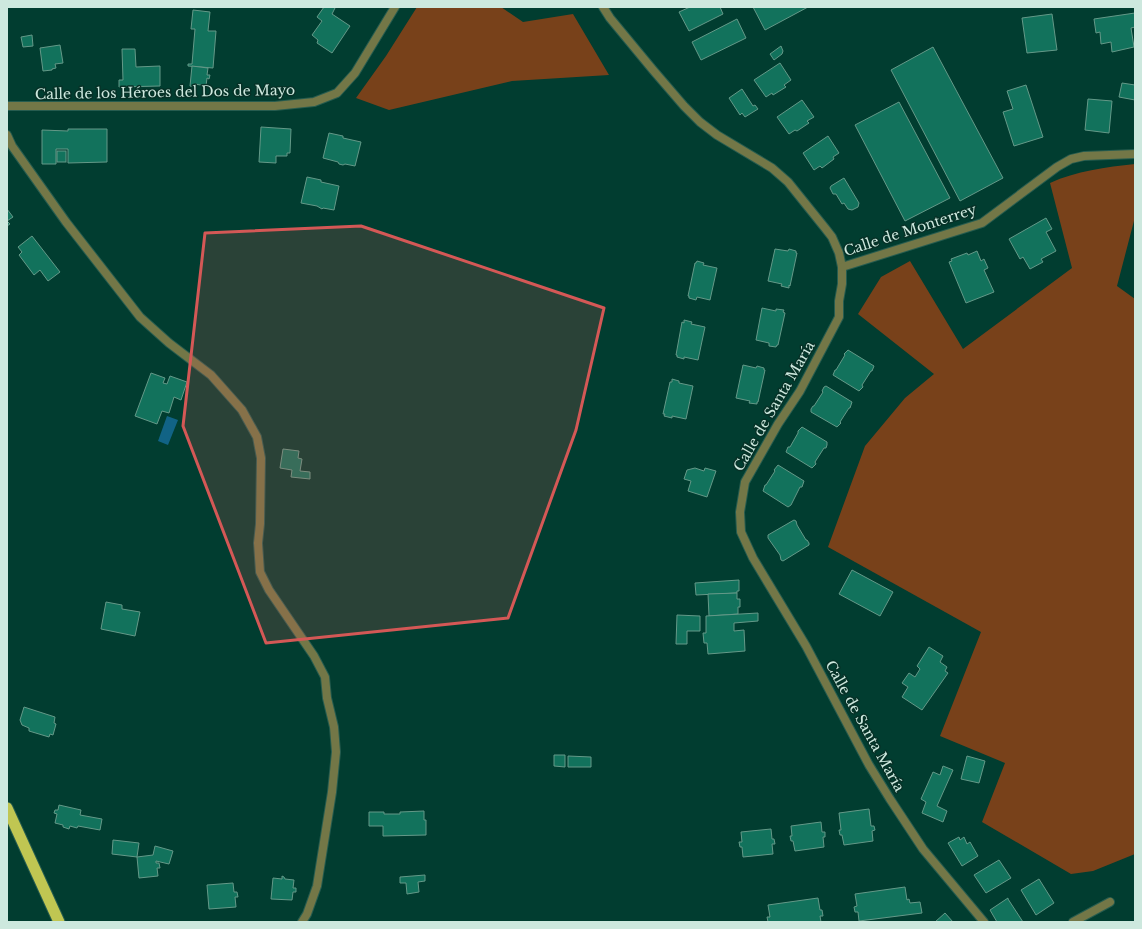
<svg xmlns="http://www.w3.org/2000/svg" width="1142" height="929" viewBox="0 0 1142 929" font-family="'Libre Baskerville',serif">
<rect width="100%" height="100%" fill="#013d30"/>
<g fill="#78411a">
<path d="M417 7H501L523 22 573 14 609 75 512 81 389 110 356 98 386 56Z"/>
<path d="M1135 164V217L1117 286 1135 299V854L1093 871 1071 874 982 822 1005 763 940 736 981 632 828 547 865 446 905 398 934 374 858 314 881 277 910 261 963 349 1072 268 1050 183C1076 171 1106 167 1135 164Z"/>
</g>
<path fill="#116385" d="M167 416 178 420 168 445 158 441Z"/>
<g fill="#12725c" stroke="#649988">
<path d="M324 7H333L335 8 332 14 350 26 332 53 317 43 318 40 312 35 322 21 317 17Z"/>
<path d="M690 7H720L723 14 689 31 679 12Z"/>
<path d="M753 7H808L765 30Z"/>
<path d="M193 10 210 12 208 31H216L213 68 188 66V64H192L195 29H191Z"/>
<path d="M1135 13V27L1131 28 1134 47 1112 52 1111 42 1101 44 1100 32 1096 33 1094 19Z"/>
<path d="M1052 14 1057 50 1027 53 1022 18Z"/>
<path d="M737 19 746 38 701 60 692 42Z"/>
<path d="M32 35 33 46 23 47 21 37Z"/>
<path d="M60 45 63 63 55 64 56 68 52 69V70L43 71 40 48Z"/>
<path d="M781 46 783 51 782 54 774 60 770 54Z"/>
<path d="M933 47 1003 178 960 201 891 70Z"/>
<path d="M122 49H135L136 67 160 66V86L119 87V80H123Z"/>
<path d="M780 63 791 80 784 85 786 87 773 95 772 93 766 97 754 80Z"/>
<path d="M192 66 208 68 207 75H210L209 79 207 78 206 86 195 84V87L190 86Z"/>
<path d="M1122 83 1135 85V100L1119 97Z"/>
<path d="M1026 85 1043 137 1014 146 1003 112 1013 109 1007 91Z"/>
<path d="M742 89 753 106 755 105 758 109 745 117 742 113 740 115 729 98Z"/>
<path d="M1088 99 1112 101 1109 133 1085 130Z"/>
<path d="M802 100 814 117 807 121 809 123 797 131 795 130 789 134 777 117Z"/>
<path d="M899 102 950 198 905 221 855 125Z"/>
<path d="M261 127 291 129 290 153H287V156H276V163L259 162Z"/>
<path d="M68 129H107V162L68 163V149H56V164H42V130L68 131Z"/>
<path d="M329 133 343 136V138L361 142 355 166 345 164 343 165 339 164 338 162 323 158Z"/>
<path d="M828 136 839 153 833 157 834 159 822 168 820 166 814 170 803 153Z"/>
<rect x="57" y="151" width="9" height="11"/>
<path d="M307 177 321 180V182L339 186 334 210 323 208 322 209 317 206 301 203Z"/>
<path d="M844 178 859 203 858 207 852 210 848 209 844 203 842 204 836 194H833L830 188 831 186Z"/>
<path d="M7 209 13 217 7 221 10 224 7 226Z"/>
<path d="M1046 218 1052 229 1046 232 1056 251 1041 259 1043 262 1030 269 1023 257 1020 259 1009 239Z"/>
<path d="M32 236 60 272 48 281 40 270 34 275 19 255 22 252 18 247Z"/>
<path d="M775 249 788 251 789 249 796 251V253H797L790 286 789 285V288L781 286 782 284 768 281Z"/>
<path d="M977 251 981 261 984 259 988 268 984 270 994 292 966 303 949 262 952 261 951 259 967 253 968 255Z"/>
<path d="M697 261 704 263 703 265 717 268 710 300 697 297 696 300 689 298V296H688L695 263H696Z"/>
<path d="M762 308 776 311V309L784 310 783 312 785 313 778 345H777L776 347 769 346V343L756 340Z"/>
<path d="M684 320 692 322 691 324 705 327 698 360 684 357V359L677 357V355H676L682 322 684 323Z"/>
<path d="M848 350 874 366 872 371H871L862 385 863 387 859 391 833 375 835 370H836L845 355 844 354Z"/>
<path d="M743 365 756 368 757 366 764 368V370H765L758 402H757V404L749 403 750 401 736 398Z"/>
<path d="M151 373 165 378 163 383 167 384 170 376 187 382 181 400 174 397 169 413 162 411 157 424 135 416Z"/>
<path d="M672 379 679 381V383L693 386 686 419 672 416V418L664 416 665 414H663L670 382H672Z"/>
<path d="M826 386 852 402 850 408H849L840 422 841 423 837 427 811 412V409L813 406H814L823 392 822 391 824 387Z"/>
<path d="M802 427 827 442V445L826 448H824L815 462 816 464 812 468 786 452 788 447H790L798 433V431Z"/>
<path d="M283 449 299 451 298 458 302 459 300 471 310 472V479L291 477 292 470 280 468Z"/>
<path d="M778 465 804 481 802 487H800L791 505 788 507 763 491 765 485H766L775 471 774 470Z"/>
<path d="M695 468 704 471 705 468 716 471 707 497 688 491 691 481 684 479 687 470Z"/>
<path d="M794 520 796 521 797 525 806 540H807L809 543V545L783 561 781 560 780 555 768 538V535Z"/>
<path d="M852 570 893 592 880 616 839 594Z"/>
<path d="M739 580V591H737V593L696 595 695 583Z"/>
<path d="M737 593V599H740V607H738V614L709 616 708 594Z"/>
<path d="M106 602 122 605V609L140 612 135 636 101 629Z"/>
<path d="M758 613V621L734 623V631L744 630 745 651 708 654 707 643H704L703 633H706V616Z"/>
<path d="M677 615 700 616V631H687V644H676Z"/>
<path d="M929 647 943 656 940 662 947 667 945 671 948 673 922 710 902 697 908 687 902 683 909 673 915 677 920 669 917 666Z"/>
<path d="M24 707 55 717 54 723 56 724 53 735 50 734 49 737 29 731V728L22 725 20 720Z"/>
<path d="M554 755H565V767L554 766Z"/>
<path d="M568 756 591 757V767H568Z"/>
<path d="M967 756 985 761 979 783 961 779Z"/>
<path d="M943 766 953 770 937 806 947 811 943 822 922 813 926 802 921 799 933 772 940 775Z"/>
<path d="M59 805 81 810 80 815 102 819 100 830 78 826 77 828 70 826 69 829 63 827V825L55 823 57 814 54 813 55 810H58Z"/>
<path d="M869 809 871 826H874L875 830 872 831 873 841 844 845 842 835H840L839 830H841L839 813Z"/>
<path d="M424 811V820H426V835L383 836V826H369V812H384V814H400V812Z"/>
<path d="M821 822 822 832H825V837H823L824 847 795 851 793 841H791L790 836H792L791 826Z"/>
<path d="M771 829 772 839H774L775 844H772L773 854 743 857 742 847H740L739 842H742L741 832Z"/>
<path d="M959 837 960 840 964 837 967 844 970 842 978 856 962 866 948 843Z"/>
<path d="M113 840 139 843 137 857 112 854Z"/>
<path d="M155 846 173 851 169 864 156 861V863H159L160 868H157L158 876 139 878 137 857 153 855Z"/>
<path d="M999 860 1011 878 986 893 974 875Z"/>
<path d="M425 875V881L418 882 419 892 407 894 406 883H400V877Z"/>
<path d="M282 876 284 877 285 879 294 880 293 888H296V892H293L292 900 271 899 273 878 282 879Z"/>
<path d="M1039 879 1054 903 1036 915 1021 890Z"/>
<path d="M233 883 234 892H237L238 897H235L236 907 209 909 207 885Z"/>
<path d="M905 887 907 900 909 899 910 903 920 902 922 913 859 921 858 912H855L854 907 857 906 855 894Z"/>
<path d="M818 898 820 910H822L823 916H820L821 922H768L767 917H770L768 905Z"/>
<path d="M1008 898V899L1023 922H997L990 910Z"/>
<path d="M945 913 953 922H935Z"/>
</g>
<g fill="none" stroke-linecap="round" stroke-linejoin="round">
<g stroke="#265c4f" stroke-width="10">
<g id="minor">
<path d="M603 7 610 18 653 70 684 106 700 122 717 135 772 168 788 182 825 228 832 237 839 253 842 267V284L839 301V317L800 391 778 424 745 482 740 512 741 532 753 558 806 646 869 765 890 799 923 849 984 922"/>
<path d="M7 135 12 146 66 222 140 317 169 343 211 375 242 410 257 437 261 458 260 524 258 543 260 572 269 590 314 656 325 677 327 698 334 727 336 752 332 792 317 886 307 914 302 922"/>
<path d="M842 267 982 223 1057 167 1071 159 1084 156 1135 154"/>
<path d="M1073 922 1110 902"/>
</g>
</g>
<g stroke="#265c4f" stroke-width="10">
<path id="tertiary" d="M7 106H275L314 102 337 93 355 73 395 7"/>
</g>
<g stroke="#265c4f" stroke-width="13">
<path id="trunk" d="M7 808 59 922"/>
</g>
<use href="#minor" stroke="#737747" stroke-width="8"/>
<use href="#tertiary" stroke="#737747" stroke-width="8"/>
<use href="#trunk" stroke="#c0c652" stroke-width="11"/>
</g>
<path fill="#d45856" fill-opacity="0.2" stroke="#d45856" stroke-width="3" stroke-linejoin="round" d="M361 226 604 308 576 430 508 618 266 643 183 426 205 233Z"/>
<g text-anchor="middle" dominant-baseline="central" stroke-width="3" stroke-linejoin="round" paint-order="stroke">
<g font-size="14" fill="#cde8de" stroke="#073127">
<text transform="translate(165 92) rotate(-1)">Calle de los Héroes del Dos de Mayo</text>
<text transform="translate(910 230) rotate(-18)">Calle de Monterrey</text>
<text transform="translate(774 406) rotate(-60)">Calle de Santa María</text>
<text transform="translate(865 726) rotate(61)">Calle de Santa María</text>
</g>
</g>
<rect width="1142" height="929" fill="none" stroke="#cde8de" stroke-width="16"/>
</svg>
